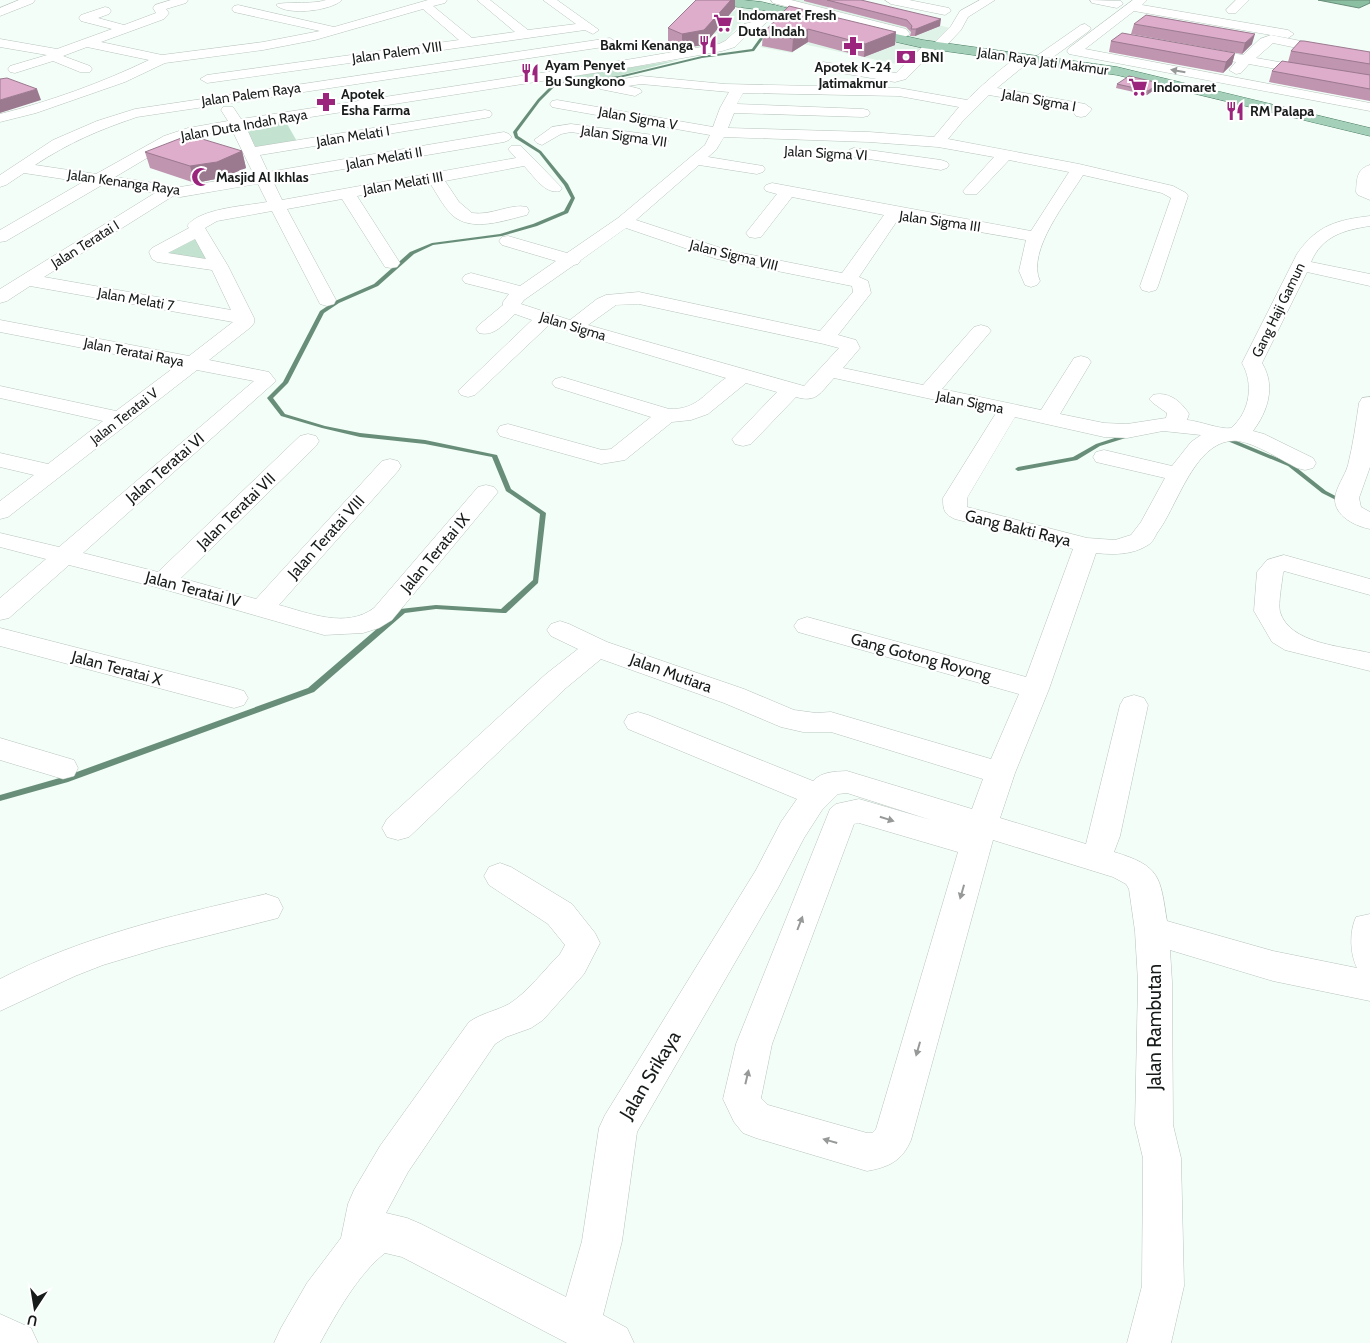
<svg xmlns="http://www.w3.org/2000/svg" width="1370" height="1343" viewBox="0 0 1370 1343" font-family="Cabin,sans-serif">
<rect width="100%" height="100%" fill="#f2fef7"/>
<g fill="#e0f3e8">
<path d="M748 0H761L723 43 674 54 669 47 709 41 715 34 678 30 728 16Z"/>
<path d="M775 0H837L950 28 938 40 905 66 803 44 792 53 760 47 806 6Z"/>
</g>
<g fill="#c3e3d0">
<path d="M679 60 618 76 559 82 555 79Z"/>
<path d="M286 122 299 145 258 151 245 128Z"/>
<path d="M195 233 212 263 167 257 163 251Z"/>
</g>
<path fill="#8abfa2" stroke="#688e79" d="M1318 0H1370V3L1359 8Z"/>
<g fill="none" stroke-linecap="round" stroke-linejoin="round">
<g fill="#688e79" fill-rule="evenodd">
<path d="M767 28 770 29 754 51 702 58 619 78 568 83 555 86 540 101 517 132 518 136 541 151 568 184 575 198 568 213 537 226 502 236 433 245 414 254 378 286 339 303 324 313 288 383 273 398 285 414 325 426 360 433 425 440 497 455 511 489 546 513 538 583 506 613H503L436 609 405 613 314 692 68 782 0 801V795L63 777 308 688 400 609 436 605 501 609 533 580 540 514 506 491 492 457 425 444 360 437 322 428 281 416 267 398 283 382 320 311 335 301 374 284 410 252 432 243 500 234 533 224 564 211 571 198 564 185 539 153 515 138 513 132 538 99 553 84 568 81 619 76 702 56 752 49Z"/>
<path d="M1130 433 1133 435 1132 436 1100 446 1077 460 1018 471 1015 469 1018 467 1073 457 1096 444Z"/>
<path d="M1227 437 1292 464 1326 491 1347 502 1346 503H1342L1322 493 1288 466 1225 440 1224 439Z"/>
</g>
<g stroke="#b8c4bd" stroke-width="1">
<g id="minor">
<path d="M19 0H35L33 3 0 16V8Z"/>
<path d="M171 0H188L186 3 166 9 169 13 164 19 101 42 162 55 263 42 320 31 234 12 232 9 234 6 238 5 334 27 428 0H447L445 3 433 6 472 38 515 32 477 0H490L528 30 576 24 543 0H557L599 30 593 34 585 30 207 83 200 79 207 75 459 40 423 9 315 40 263 50 165 63 125 82 36 113 0 122V114C51 101 101 83 149 60L87 47 63 56 90 66 92 69 90 72H80L53 61 15 73 10 72 8 69 10 66 47 55 0 47V39L57 49 112 29 81 21 79 18 81 15 105 7 109 8 111 11 109 14 98 18 124 25 156 13 153 8 155 5Z"/>
<path d="M326 0H342C331 11 287 16 276 5 281 1 312 5 326 0Z"/>
<path d="M771 0H791L906 29 910 34 895 43 889 39 895 34 773 3Z"/>
<path d="M885 0H909L949 8 951 11 945 15 891 4Z"/>
<path d="M980 0H995L968 17 961 30 943 49H935L906 79 895 82 823 70 816 66 823 62 896 73 927 42H935L951 26 960 11Z"/>
<path d="M1090 0 1121 1 1123 4 1117 8 1092 3Z"/>
<path d="M1133 0H1147L1142 5 1288 30 1294 34 1288 38 1134 11 1085 49 1370 103V111L1069 54 1067 51 1069 48Z"/>
<path d="M1236 0H1249L1236 13H1228L1226 10Z"/>
<path d="M775 5 781 9 779 12 760 28 752 30 735 47 722 51 632 67 246 127 255 147 485 110 490 111 492 114 490 117 485 118 260 155 268 172 504 132 509 134 512 137 509 140 504 142 273 181 282 200 516 158 508 149 511 146H521L562 188 560 191C545 195 534 176 524 166L445 181 459 202 472 213C491 216 511 203 527 207L529 211 527 215C505 220 472 233 452 215 443 206 437 194 430 183L357 196 400 263 397 267 391 268 385 267 342 199 287 209 336 300 334 304 327 306 320 304 318 300 272 211 217 221 205 228 228 266 254 318V323L251 327 209 360 269 372 276 381 83 553 158 572 300 436 308 434 316 436 319 441 316 446 181 578 256 599 382 461 390 459 398 461 401 466 398 471 279 605C309 613 346 629 374 608L478 487 486 485 494 487 498 492 494 497 392 620 379 628 363 633 324 635 156 587 69 565 9 618 0 620V598L46 559 0 547V533L59 547 254 381 197 370 8 517 0 519V501L34 475 0 467V453L48 464 103 421 0 398V386L116 411 176 366 0 332V320L189 356 233 322 30 286 7 301 0 303V289L155 193 102 185 6 241 0 242V230L83 182 24 173 6 185 0 187V175L53 140 97 121 135 109 610 38 616 42 610 46 137 117C99 130 70 142 35 165L96 174 164 136 188 128 228 121 221 110 223 107H233L241 119 632 59 719 44 725 41 744 24 752 22 771 6ZM232 130 254 175 180 187 115 177 174 142 191 136ZM258 184 267 202C246 206 200 208 187 226L189 228 152 248 149 252 152 259 157 262 212 270 231 310 44 277 173 196 180 197ZM195 239 206 259 168 253Z"/>
<path d="M1085 24 1091 28 1089 31 1045 63H1035L1033 60 1035 57 1081 25Z"/>
<path d="M1271 35 1370 55V63L1273 43 1256 58 1370 78V86L1249 64 1241 73 1236 74 1229 70 1236 62 1196 55 1189 51 1196 47 1243 55 1260 39Z"/>
<path d="M1025 54 1032 58 1030 61 997 88 1085 104 1092 109 1086 116 1081 117 1076 116 1074 113 1076 110 989 95 962 122 948 139 1079 164 1173 186 1186 193 1188 196 1158 286 1156 290 1149 292 1142 290 1140 286 1171 198 1162 193 1083 175C1068 200 1026 251 1040 281L1037 285 1031 287 1025 285 1019 271 1026 240 899 218 859 277 868 281 871 293 838 335 856 340 860 348 843 368 923 385 974 327 981 325 988 327 991 331 942 389 1041 410 1074 358 1081 356 1088 358 1091 362 1060 414 1104 423 1127 424 1166 418 1167 413 1153 403 1149 399 1153 395C1168 391 1181 401 1189 414L1187 420C1200 421 1221 430 1231 428 1250 412 1254 384 1242 363L1297 254C1317 225 1337 220 1370 216V226C1344 230 1322 236 1311 262L1370 274V286L1307 272 1262 363C1276 386 1268 411 1253 431L1264 434 1313 458 1316 463 1313 468 1305 470 1297 468C1281 460 1255 443 1238 441 1195 437 1178 506 1157 533 1155 537 1152 543 1148 545 1133 555 1113 555 1096 553L1049 689 1015 773 1000 818 1086 844 1120 705 1124 698 1134 695 1144 698 1148 705 1120 836 1114 852C1161 866 1160 877 1167 921L1273 951 1357 968C1350 954 1349 932 1356 917L1370 914V1001L1273 981 1170 950 1172 982 1173 1125 1181 1158 1184 1286 1171 1343H1127L1142 1286 1143 1158 1135 1125 1138 982 1135 931 1129 889 1126 884 1113 877 993 840 911 1140C902 1161 889 1167 867 1171L756 1138 743 1133 734 1122 723 1099 736 1044 830 809 836 804 859 799 931 820 847 793 838 794 822 810 804 838 778 888 637 1132 622 1241 603 1315 627 1328 634 1343H567L402 1257 385 1253C358 1274 336 1314 320 1343H274L281 1328 307 1283 341 1238 348 1204 354 1190 380 1146 469 1022C482 1013 496 1011 509 1004 528 992 544 970 560 954L565 945 548 924 489 885 484 876 489 867 500 863 511 867 572 904 595 933 600 943 584 974 543 1020 531 1028 506 1037 495 1044 408 1172 386 1213 407 1218 421 1224 566 1297 582 1241 599 1128 605 1115 756 870 781 822 797 799 628 729 624 722 628 715 638 712 648 715 813 781C823 771 834 772 847 771L972 809 983 779 831 732H803L781 727 724 703 601 659 566 688 409 837 398 840 387 837 382 828 387 819 546 674 578 649 551 636 547 630 551 624 560 621 569 624 607 642 744 689 794 710 816 713 831 712 991 759 1019 694 798 632 794 626 798 620 807 617 1026 677 1073 549 955 519C944 514 943 510 943 498L996 413 834 378C820 393 817 403 796 397L751 444 743 446 735 444 732 439 777 392 746 383 708 414 691 420 672 422 625 460 601 464 500 436 497 431 500 426 508 424 602 450 611 449 651 417 555 387 552 383 555 379 562 377 669 409C698 410 705 392 726 378L549 325 475 395 468 397 461 395 458 391 532 320 515 314C504 324 494 337 479 333L476 329 479 325 503 305V302L509 294 465 283 462 279 465 275 471 273 520 286 556 261 502 245 499 241 502 237 508 236 567 253 618 218 705 145 710 135 557 108 552 107 550 104 552 101 557 100 713 127 720 108 729 92 641 84 628 86 640 89 642 92 635 96 600 89 598 86 605 82 641 76 725 84 899 88 967 100C978 89 1011 58 1025 54ZM743 93 899 96 959 107 934 137 869 132 728 128 734 113 863 117 868 116 870 113 868 110 863 109 737 104ZM724 137 869 142 938 147 994 157 963 191 965 194H977L1009 160 1069 172 1031 231 772 183 766 185 764 188 766 191 777 194 746 233 749 237 755 238 761 237 792 197 884 215 842 273 727 250 636 220 699 165 757 174 763 172 765 169 763 166 708 157 716 150ZM626 228 717 259 852 286 853 292 820 331 639 292 606 295 597 299 570 320 521 304 524 300 574 265 578 264 581 260ZM639 304 824 344 839 348 804 386 588 325 616 305ZM1015 417 1104 437 1127 438 1163 431 1201 435 1191 442 1172 466 1104 450 1096 452 1093 457 1096 462 1165 478 1141 522 1131 535 1115 540 1087 538 967 507V498ZM859 823 958 852 876 1129 872 1133H867L768 1105 761 1098 772 1044 854 824Z"/>
<path d="M571 124 661 136 666 138 669 141 666 144 661 146 571 132 561 134 542 145 537 143 534 140 552 127Z"/>
<path d="M854 148 941 160 947 162 949 165 947 168 941 170 849 156 846 153 849 150Z"/>
<path d="M1370 165V200L1358 195 1356 192C1357 180 1356 169 1370 165Z"/>
<path d="M1370 397V467L1359 498 1361 507 1370 512V529C1355 526 1334 516 1335 498 1336 487 1345 476 1348 465 1353 445 1356 423 1359 403L1362 398Z"/>
<path d="M1284 555 1370 579V595L1284 571 1283 573C1282 583 1278 603 1280 612 1290 644 1342 646 1370 653V671L1285 650 1272 642 1254 611 1257 572 1267 560Z"/>
<path d="M0 628 234 688 244 691 248 698 244 705 234 708 0 646Z"/>
<path d="M0 738 74 760 78 768 74 776 63 779 0 760Z"/>
<path d="M266 894 278 898 283 908 278 918 163 947 103 965 75 976 0 1011V979C83 936 175 915 266 894Z"/>
<path d="M0 1314 31 1328 38 1343H0Z"/>
</g>
</g>
<g stroke="#4b7c62" stroke-width="1">
<g id="major">
<path d="M709 0H743L762 2 824 17 826 20 820 24 762 10 715 4Z"/>
<path d="M860 26 923 40 1117 67 1370 128V136L1117 75 923 48 856 33 854 30Z"/>
</g>
</g>
<use href="#minor" fill="#fff" fill-rule="evenodd"/>
<use href="#major" fill="#a4d0b9" fill-rule="evenodd"/>
</g>
<g fill="#bf95af">
<path d="M696 0H735V8L704 45 682 48 668 42V28Z"/>
<path d="M804 0H861L940 26 915 36H910L911 32 906 27 804 1Z"/>
<path d="M789 6 895 45 864 57 808 42 792 52 762 46 763 33Z"/>
<path d="M1134 24 1252 44 1242 54 1131 34Z"/>
<path d="M1111 41 1235 53 1232 64 1223 73 1109 52Z"/>
<path d="M1291 51 1370 52V101L1269 82 1272 71 1288 62Z"/>
<path d="M1159 83 1158 87 1147 95 1116 88 1117 84Z"/>
<path d="M242 151 246 168 221 178 195 183 150 168 145 152Z"/>
</g>
<g fill="#9b798f">
<path d="M731 0H735V8L704 45 682 48V34Z"/>
<path d="M941 19 940 26 915 36 916 29Z"/>
<path d="M808 29V42L792 52 793 39Z"/>
<path d="M896 32 895 45 864 57 865 44Z"/>
<path d="M1255 34 1252 44 1242 54 1245 43Z"/>
<path d="M1235 53 1232 64 1223 73 1226 62Z"/>
<path d="M1159 83 1158 87 1147 95 1148 91Z"/>
<path d="M37 89 41 100 0 113V100Z"/>
<path d="M242 151 246 168 221 178 195 183 190 166Z"/>
</g>
<g fill="#deadcc" stroke="#9b798f">
<path d="M696 0H731L704 30 682 34 668 28Z"/>
<path d="M827 0H861L941 19 916 29H911L912 26 907 20Z"/>
<path d="M789 6 896 32 865 44 808 29 793 39 763 33Z"/>
<path d="M1146 15 1255 34 1245 43 1134 24Z"/>
<path d="M1122 33 1235 53 1226 62 1111 41Z"/>
<path d="M1300 41H1304L1370 52V64L1291 51Z"/>
<path d="M1282 61 1370 75V89L1272 71Z"/>
<path d="M1129 76 1159 83 1148 91 1117 84Z"/>
<path d="M7 78 37 89 0 100V79Z"/>
<path d="M189 135 242 151 217 162 190 166 145 152Z"/>
</g>
<defs><path id="oneway-solid" d="M-6-.8H1V-3.2L6.5 0L1 3.2V.8H-6Z" transform="scale(1.25)"/></defs>
<g fill="#979898">
<use href="#oneway-solid" transform="translate(1178 71) rotate(-170)"/>
<use href="#oneway-solid" transform="translate(887 819) rotate(17)"/>
<use href="#oneway-solid" transform="translate(962 892) rotate(106)"/>
<use href="#oneway-solid" transform="translate(800 923) rotate(-69)"/>
<use href="#oneway-solid" transform="translate(918 1049) rotate(106)"/>
<use href="#oneway-solid" transform="translate(747 1077) rotate(-77)"/>
<use href="#oneway-solid" transform="translate(830 1141) rotate(-164)"/>
</g>
<defs>
<g id="supermarket-bare" transform="scale(1.5)"><path d="M-6-5.5h2.5l.6 2H6L4.5 2H-2.5L-4.4-4H-6ZM-1.5 3.2a1.3 1.3 0 1 0 .1 0ZM3 3.2a1.3 1.3 0 1 0 .1 0Z" fill="#9b247d" stroke="#fff" stroke-width="2.5" paint-order="stroke"/></g>
<g id="restaurant-bare" transform="scale(1.5)"><path d="M-5-6h1v4h1v-4h1v4h1v-4h1v5L-1.5 .5V6h-2V.5L-5-1ZM5-6V6H3V1.5H1.5Q1.5-4 5-6Z" fill="#9b247d" stroke="#fff" stroke-width="2.5" paint-order="stroke"/></g>
<g id="pharmacy-bare" transform="scale(1.5)"><path d="M-2-6h4v4h4v4h-4v4h-4v-4h-4v-4h4Z" fill="#9b247d" stroke="#fff" stroke-width="2.5" paint-order="stroke"/></g>
<g id="bank-bare" transform="scale(1.5)"><path d="M-6-4H6V4H-6ZM0-2.3a2.3 2.3 0 1 0 0 4.6a2.3 2.3 0 1 0 0-4.6Z" fill="#9b247d" stroke="#fff" stroke-width="2.5" paint-order="stroke"/></g>
<g id="mosque-bare" transform="scale(1.5)"><path d="M3.5-4.9A6 6 0 1 0 3.5 4.9A5 5 0 1 1 3.5-4.9Z" fill="#9b247d" stroke="#fff" stroke-width="2.5" paint-order="stroke"/></g>
</defs>
<g fill-rule="evenodd">
<use href="#supermarket-bare" x="723" y="23"/>
<use href="#restaurant-bare" x="708" y="45"/>
<use href="#pharmacy-bare" x="853" y="46"/>
<use href="#bank-bare" x="906" y="57"/>
<use href="#restaurant-bare" x="530" y="73"/>
<use href="#supermarket-bare" x="1138" y="87"/>
<use href="#pharmacy-bare" x="326" y="102"/>
<use href="#restaurant-bare" x="1235" y="111"/>
<use href="#mosque-bare" x="201" y="177"/>
</g>
<g text-anchor="middle" dominant-baseline="central" stroke-width="4.5" stroke-linejoin="round" paint-order="stroke">
<g font-size="14" font-weight="bold" fill="#171b19" stroke="#fff" text-anchor="start">
<text x="738" y="15">Indomaret Fresh<tspan x="738" dy="16">Duta Indah</tspan></text>
<text x="693" y="45" text-anchor="end">Bakmi Kenanga</text>
<text x="921" y="57">BNI</text>
<text x="545" y="65">Ayam Penyet<tspan x="545" dy="16">Bu Sungkono</tspan></text>
<text x="853" y="67" text-anchor="middle">Apotek K-24<tspan x="853" dy="16">Jatimakmur</tspan></text>
<text x="1153" y="87">Indomaret</text>
<text x="341" y="94">Apotek<tspan x="341" dy="16">Esha Farma</tspan></text>
<text x="1250" y="111">RM Palapa</text>
<text x="216" y="177">Masjid Al Ikhlas</text>
</g>
<g font-size="14" fill="#171b19" stroke="#fff">
<text transform="translate(397 52) rotate(-8)">Jalan Palem VIII</text>
<text transform="translate(1043 61) rotate(8)">Jalan Raya Jati Makmur</text>
<text transform="translate(251 94) rotate(-8)">Jalan Palem Raya</text>
<text transform="translate(1039 100) rotate(10)">Jalan Sigma I</text>
<text transform="translate(638 118) rotate(10)">Jalan Sigma V</text>
<text transform="translate(244 125) rotate(-10)">Jalan Duta Indah Raya</text>
<text transform="translate(353 136) rotate(-9)">Jalan Melati I</text>
<text transform="translate(624 136) rotate(8)">Jalan Sigma VII</text>
<text transform="translate(826 153) rotate(3)">Jalan Sigma VI</text>
<text transform="translate(384 158) rotate(-10)">Jalan Melati II</text>
<text transform="translate(124 182) rotate(8)">Jalan Kenanga Raya</text>
<text transform="translate(403 183) rotate(-10)">Jalan Melati III</text>
<text transform="translate(940 221) rotate(8)">Jalan Sigma III</text>
<text transform="translate(85 244) rotate(-32)">Jalan Teratai I</text>
<text transform="translate(734 255) rotate(14)">Jalan Sigma VIII</text>
<text transform="translate(136 299) rotate(10)">Jalan Melati 7</text>
<text transform="translate(1278 310) rotate(-64)">Gang Haji Gamun</text>
<text transform="translate(573 326) rotate(17)">Jalan Sigma</text>
<text transform="translate(134 352) rotate(11)">Jalan Teratai Raya</text>
<text transform="translate(970 402) rotate(11)">Jalan Sigma</text>
<text transform="translate(124 416) rotate(-38)">Jalan Teratai V</text>
</g>
<g font-size="16" fill="#171b19" stroke="#fff">
<text transform="translate(165 468) rotate(-41)">Jalan Teratai VI</text>
<text transform="translate(236 511) rotate(-44)">Jalan Teratai VII</text>
<text transform="translate(1018 528) rotate(14)">Gang Bakti Raya</text>
<text transform="translate(326 537) rotate(-48)">Jalan Teratai VIII</text>
<text transform="translate(435 553) rotate(-50)">Jalan Teratai IX</text>
<text transform="translate(193 589) rotate(15)">Jalan Teratai IV</text>
<text transform="translate(921 657) rotate(15)">Gang Gotong Royong</text>
<text transform="translate(117 668) rotate(15)">Jalan Teratai X</text>
<text transform="translate(671 673) rotate(20)">Jalan Mutiara</text>
</g>
<g font-size="19" fill="#171b19" stroke="#fff">
<text transform="translate(1154 1027) rotate(-90)">Jalan Rambutan</text>
<text transform="translate(650 1075) rotate(-59)">Jalan Srikaya</text>
</g>
</g>
<g transform="translate(35 1308) rotate(192)" stroke="#ffffff" stroke-width="4" paint-order="stroke">
<path d="M0-4L9 19L0 12L-9 19Z" fill="#171b19"/>
<text y="-8" font-size="14" font-weight="bold" text-anchor="middle" fill="#171b19">U</text>
</g>
</svg>
